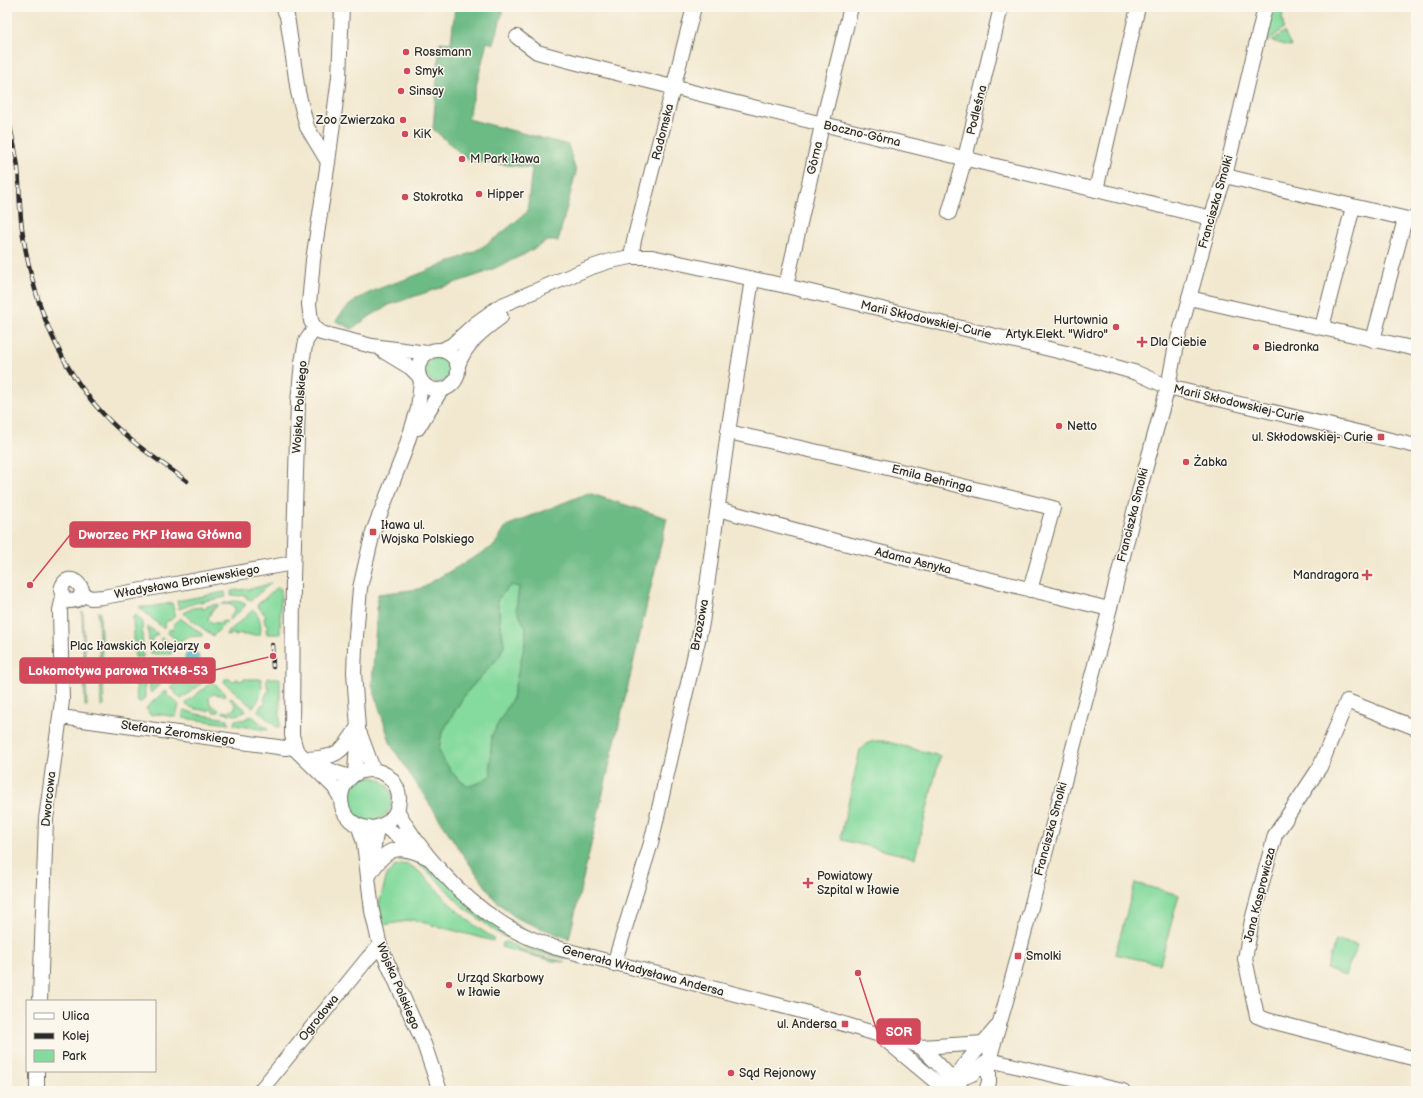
<svg xmlns="http://www.w3.org/2000/svg" width="1423" height="1098" viewBox="0 0 1423 1098" font-family="'Balsamiq Sans',sans-serif">
<rect width="100%" height="100%" fill="#fbf7ec"/>
<filter id="ink" filterUnits="userSpaceOnUse"><feTurbulence type="fractalNoise" baseFrequency=".025" numOctaves="2"/><feDisplacementMap in="SourceGraphic" scale="8" xChannelSelector="R" yChannelSelector="G"/><feConvolveMatrix kernelMatrix="1 2 1 2 8 2 1 2 1" color-interpolation-filters="sRGB"/></filter>
<filter id="wash" filterUnits="userSpaceOnUse"><feTurbulence type="fractalNoise" baseFrequency=".012" numOctaves="4" result="noise"/><feDisplacementMap in="SourceGraphic" scale="16" xChannelSelector="R" yChannelSelector="G"/><feGaussianBlur stdDeviation="0.9" result="paint"/><feColorMatrix in="noise" values="0 0 0 0 0 0 0 0 0 0 0 0 0 0 0 0 0 1.4 0 .05"/><feComposite in="paint" operator="in"/></filter>
<g filter="url(#wash)">
<rect width="100%" height="100%" fill="#f2e8cf"/>
<g fill="#85da9d" stroke="#588264">
<path d="M1274 7H1284L1282 18 1284 28 1266 43Z"/>
<path d="M1284 32 1292 47 1272 41Z"/>
<circle cx="438" cy="370" r="13"/>
<path d="M271 583 251 600 246 598 247 596 242 595 241 596 231 595V591C240 589 250 590 258 587 263 586 266 584 271 583Z"/>
<path d="M511 585 520 586 519 596 526 628 525 643 512 699 492 735 490 766 492 775 479 783 467 786 455 776 442 758 439 749 442 733 465 694 499 657 504 645 497 600Z"/>
<path d="M278 587 281 589 280 634H267L266 629H268L267 624H265L264 618 266 617 264 613H263L257 605Z"/>
<path d="M225 592 226 597 195 603 179 609 177 601Z"/>
<path d="M234 601 242 602 246 605 230 620 229 618 235 610V607L231 604H222Z"/>
<path d="M172 603 175 615 170 621 168 620 165 624 166 625 163 628 139 607H150Z"/>
<path d="M218 604V606L212 610 208 619C213 625 219 623 225 621L227 622 213 636 184 614 185 612 193 608 202 607V609L207 608V606Z"/>
<path d="M253 610C260 614 262 626 260 635H242V633L237 634V636H235V634H230V636L226 635V634Z"/>
<path d="M82 612H83L87 706H85Z"/>
<path d="M98 612H100L104 706 101 707Z"/>
<path d="M136 615 142 621 143 657H135L133 617Z"/>
<path d="M180 618 202 634V636L186 637 179 642 167 632 170 629 172 630 175 626 173 625Z"/>
<path d="M148 627H149L158 634 152 639 153 640 149 644Z"/>
<path d="M162 638 174 647 171 654H150V652L157 644 159 645 162 641 160 639Z"/>
<path d="M135 662 144 663 145 698 141 702 137 701Z"/>
<path d="M150 675 154 678 153 679 156 683 158 682 160 684 151 693 150 691Z"/>
<path d="M180 677 186 680 205 681 181 699 175 693 176 692 170 687Z"/>
<path d="M267 678H280V726L279 728 277 727 258 711 262 704 264 705 266 701 264 700 267 692H269V687H267Z"/>
<path d="M225 679H231V681H236V679H238L239 681 243 680V679H261C263 689 261 698 254 706L252 707 224 682Z"/>
<path d="M212 682 226 694 225 696 213 694 209 698 210 704 219 710V712H213V710L209 709 208 711 196 709 186 705 187 702Z"/>
<path d="M165 691 168 693 166 694 170 698 171 697 179 705 176 717 158 714 150 715 146 708Z"/>
<path d="M230 697 246 710 245 712 236 715 223 713V711L228 712 235 709V705L230 699Z"/>
<path d="M185 710 196 714 228 719 229 724 183 718V711Z"/>
<path d="M251 716H252L268 730 234 725V724L235 720 242 719 243 720Z"/>
<path d="M873 741H884L940 756 915 858 842 840 841 835 860 750 866 744Z"/>
<circle cx="370" cy="799" r="22"/>
<path d="M397 854 420 860 433 870 568 958H564L532 951 498 933 462 906 436 879 416 862 411 859H398Z"/>
<path d="M405 864C421 868 437 891 449 903 463 916 477 928 493 938V941L414 920 383 925 379 904 387 875 394 867Z"/>
<path d="M1135 883 1179 895 1160 964 1115 954Z"/>
<path d="M1336 940 1357 945 1345 976 1326 969Z"/>
<path d="M506 942 532 954 565 962 553 961 501 947 503 943Z"/>
</g>
<g fill="#6cba84" stroke="#4c7258" fill-rule="evenodd">
<path d="M455 7H490L503 10 494 44 487 42 468 119 568 145 576 172 558 241H547L525 254 484 273 389 305 372 315 352 329 336 321C353 293 386 287 414 276 433 268 454 261 473 252 490 244 513 224 527 212L532 168 468 160 433 129 440 42 451 43Z"/>
<path d="M588 493 667 518 569 939 516 918 496 901 459 849 391 745 372 685 378 594 419 589 494 546 506 526ZM511 585 519 587 516 609 526 628 525 643 512 699 492 735 490 766 491 775 479 783 467 786 455 776 442 758 439 749 442 733 465 694 499 657 504 644 497 600Z"/>
</g>
<circle fill="#4fb8cc" stroke="#3d727c" cx="192" cy="658" r="7"/>
</g>
<g filter="url(#ink)">
<g fill="none" stroke-linecap="round" stroke-linejoin="round">
<g stroke="#716d64" stroke-width="16">
<g id="minor">
<path d="M283 7 287 16 298 92 307 127 328 162"/>
<path d="M342 7 339 77 328 162 313 260 309 304 311 321 315 328 321 333 372 346 427 353"/>
<path d="M517 37 537 52 566 60C781 116 996 165 1211 218"/>
<path d="M1225 176 1416 221"/>
<path d="M1096 190 1138 7"/>
<path d="M949 213 965 158 1001 7"/>
<path d="M631 257 634 240 694 7"/>
<path d="M786 286 822 125 851 7"/>
<path d="M1189 298 1416 349"/>
<path d="M1322 327 1353 207"/>
<path d="M315 328 306 341 302 362 298 402 293 579 292 735 296 750 334 787 340 797"/>
<path d="M1373 340 1405 219"/>
<circle cx="438" cy="370" r="20"/>
<path d="M442 350 452 345 475 324 500 306 589 268 610 261 631 257H652L786 286 1066 353 1137 373 1168 387 1416 446"/>
<path d="M383 351 411 368 419 376"/>
<path d="M458 365C466 343 483 330 501 317"/>
<path d="M418 428 441 390"/>
<path d="M728 432 859 461 1053 508 1030 590"/>
<path d="M718 509 839 542 1109 609"/>
<path d="M81 594 91 598 103 597 293 563"/>
<path d="M61 717 285 748 294 747"/>
<path d="M1416 728 1347 701 1320 767 1275 835 1252 920 1245 959 1257 1016 1267 1020 1416 1059"/>
<path d="M360 734 373 769"/>
<path d="M306 759C336 758 342 753 357 728"/>
<path d="M314 763 337 773 350 777"/>
<circle cx="370" cy="799" r="29"/>
<path d="M355 773 358 728 354 672 355 648 360 588 373 532 404 453 418 409 421 381"/>
<path d="M397 810C419 851 460 897 500 922 516 933 534 940 553 947L801 1011 880 1035 895 1036 921 1047 939 1065 963 1091"/>
<path d="M382 825 419 850"/>
<path d="M359 827 364 843 372 911 380 946 424 1044 440 1091"/>
<path d="M371 863 377 828"/>
<path d="M368 877C386 847 397 842 429 858"/>
<path d="M614 964 651 843 702 623 728 432 752 279"/>
<path d="M40 1001 46 819 62 701 60 610 63 597 61 590C68 562 99 600 70 601L63 597"/>
<path d="M881 1036 947 1091"/>
<path d="M921 1047 984 1043"/>
<path d="M989 1060 1123 1091"/>
<path d="M954 1081 965 1064 996 1028"/>
<path d="M953 1082 972 1074 989 1060"/>
<path d="M37 1091V1071"/>
<path d="M260 1091 368 958 380 946"/>
<path d="M986 1091 989 1082V1060L1010 987 1113 596 1140 488 1168 387 1175 350 1211 218 1225 176 1265 7"/>
</g>
</g>
<use href="#minor" stroke="#fff" stroke-width="14"/>
<g stroke="#2b2b2b" stroke-width="4.5">
<g id="rail">
<path d="M7 114C11 132 16 150 18 168 20 190 19 213 23 235 34 304 60 371 110 421 133 444 161 462 187 481"/>
<path d="M272 645 273 667"/>
</g>
</g>
<use href="#rail" stroke="#fbf7ec" stroke-width="3" stroke-dasharray="9" stroke-linecap="butt"/>
</g>
</g>
<g fill="#d1495b" stroke="#fbf7ec" stroke-width="1.5">
<circle cx="406" cy="52" r="4"/>
<circle cx="407" cy="71" r="4"/>
<circle cx="401" cy="91" r="4"/>
<circle cx="403" cy="120" r="4"/>
<circle cx="405" cy="134" r="4"/>
<circle cx="462" cy="159" r="4"/>
<circle cx="479" cy="194" r="4"/>
<circle cx="405" cy="197" r="4"/>
<circle cx="1116" cy="327" r="4"/>
<path d="M1140 336h4v4h4v4h-4v4h-4v-4h-4v-4h4z"/>
<circle cx="1256" cy="347" r="4"/>
<circle cx="1059" cy="426" r="4"/>
<rect x="1377" y="433" width="8" height="8" rx="2"/>
<circle cx="1186" cy="462" r="4"/>
<rect x="369" y="528" width="8" height="8" rx="2"/>
<path d="M1365 569h4v4h4v4h-4v4h-4v-4h-4v-4h4z"/>
<circle cx="207" cy="646" r="4"/>
<path d="M806 877h4v4h4v4h-4v4h-4v-4h-4v-4h4z"/>
<rect x="1014" y="952" width="8" height="8" rx="2"/>
<circle cx="449" cy="985" r="4"/>
<rect x="841" y="1020" width="8" height="8" rx="2"/>
<circle cx="731" cy="1073" r="4"/>
</g>
<g text-anchor="middle" dominant-baseline="central" stroke-width="3" stroke-linejoin="round" paint-order="stroke">
<g font-size="12" fill="#2b2b2b" stroke="#fbf7ec" text-anchor="start">
<text x="414" y="52">Rossmann</text>
<text x="415" y="71">Smyk</text>
<text x="409" y="91">Sinsay</text>
<text x="395" y="120" text-anchor="end">Zoo Zwierzaka</text>
<text x="413" y="134">KiK</text>
<text x="470" y="159">M Park Iława</text>
<text x="487" y="194">Hipper</text>
<text x="413" y="197">Stokrotka</text>
<text x="1108" y="320" text-anchor="end">Hurtownia<tspan x="1108" dy="14">Artyk.Elekt. "Widro"</tspan></text>
<text x="1150" y="342">Dla Ciebie</text>
<text x="1264" y="347">Biedronka</text>
<text x="1067" y="426">Netto</text>
<text x="1373" y="437" text-anchor="end">ul. Skłodowskiej- Curie</text>
<text x="1194" y="462">Żabka</text>
<text x="381" y="525">Iława ul.<tspan x="381" dy="14">Wojska Polskiego</tspan></text>
<text x="1359" y="575" text-anchor="end">Mandragora</text>
<text x="199" y="646" text-anchor="end">Plac Iławskich Kolejarzy</text>
<text x="817" y="876">Powiatowy<tspan x="817" dy="14">Szpital w Iławie</tspan></text>
<text x="1026" y="956">Smolki</text>
<text x="457" y="978">Urząd Skarbowy<tspan x="457" dy="14">w Iławie</tspan></text>
<text x="837" y="1024" text-anchor="end">ul. Andersa</text>
<text x="739" y="1073">Sąd Rejonowy</text>
</g>
<g font-size="12" fill="#2b2b2b" stroke="#fbf7ec">
<text transform="translate(977 110) rotate(-76)">Podleśna</text>
<text transform="translate(663 132) rotate(-76)">Radomska</text>
<text transform="translate(862 134) rotate(13)">Boczno-Górna</text>
<text transform="translate(815 158) rotate(-77)">Górna</text>
<text transform="translate(1216 202) rotate(-74)">Franciszka Smolki</text>
<text transform="translate(926 320) rotate(13)">Marii Skłodowskiej-Curie</text>
<text transform="translate(1239 404) rotate(13)">Marii Skłodowskiej-Curie</text>
<text transform="translate(300 407) rotate(-86)">Wojska Polskiego</text>
<text transform="translate(932 479) rotate(14)">Emila Behringa</text>
<text transform="translate(1133 515) rotate(-76)">Franciszka Smolki</text>
<text transform="translate(913 561) rotate(14)">Adama Asnyka</text>
<text transform="translate(187 582) rotate(-10)">Władysława Broniewskiego</text>
<text transform="translate(700 625) rotate(-79)">Brzozowa</text>
<text transform="translate(178 733) rotate(8)">Stefana Żeromskiego</text>
<text transform="translate(49 799) rotate(-84)">Dworcowa</text>
<text transform="translate(1051 829) rotate(-75)">Franciszka Smolki</text>
<text transform="translate(1260 895) rotate(-76)">Jana Kasprowicza</text>
<text transform="translate(643 971) rotate(15)">Generała Władysława Andersa</text>
<text transform="translate(398 986) rotate(67)">Wojska Polskiego</text>
<text transform="translate(319 1018) rotate(-51)">Ogrodowa</text>
</g>
</g>
<path fill="none" stroke="#d1495b" stroke-width="1.5" d="M30 585L70 535M273 656L215 670M858 973L877 1031"/>
<g fill="#d1495b" stroke="#fbf7ec" stroke-width="1.5">
<circle cx="30" cy="585" r="4"/>
<circle cx="273" cy="656" r="4"/>
<circle cx="858" cy="973" r="4"/>
</g>
<g fill="#d1495b" stroke="#d1495b" stroke-width="1.5">
<rect x="70" y="522" width="180" height="25" rx="4"/>
<rect x="20" y="658" width="195" height="25" rx="4"/>
<rect x="877" y="1019" width="43" height="25" rx="4"/>
</g>
<g font-size="13" text-anchor="middle" font-weight="bold" fill="#fff">
<text x="160" y="539">Dworzec PKP Iława Główna</text>
<text x="118" y="675">Lokomotywa parowa TKt48-53</text>
<text x="899" y="1036">SOR</text>
</g>
<rect width="1423" height="1098" fill="none" stroke="#fbf7ec" stroke-width="24"/>
<rect x="26" y="1000" width="130" height="72" fill="#fbf7ec" stroke="#a8a59f"/>
<rect x="34" y="1013" width="20" height="6" fill="#ffffff" stroke="#a8a59f"/>
<text x="62" y="1020" font-size="12" fill="#2b2b2b">Ulica</text>
<rect x="34" y="1033" width="20" height="6" fill="#2b2b2b" stroke="#a8a59f"/>
<text x="62" y="1040" font-size="12" fill="#2b2b2b">Kolej</text>
<rect x="34" y="1050" width="20" height="12" fill="#85da9d" stroke="#a8a59f"/>
<text x="62" y="1060" font-size="12" fill="#2b2b2b">Park</text>
</svg>
